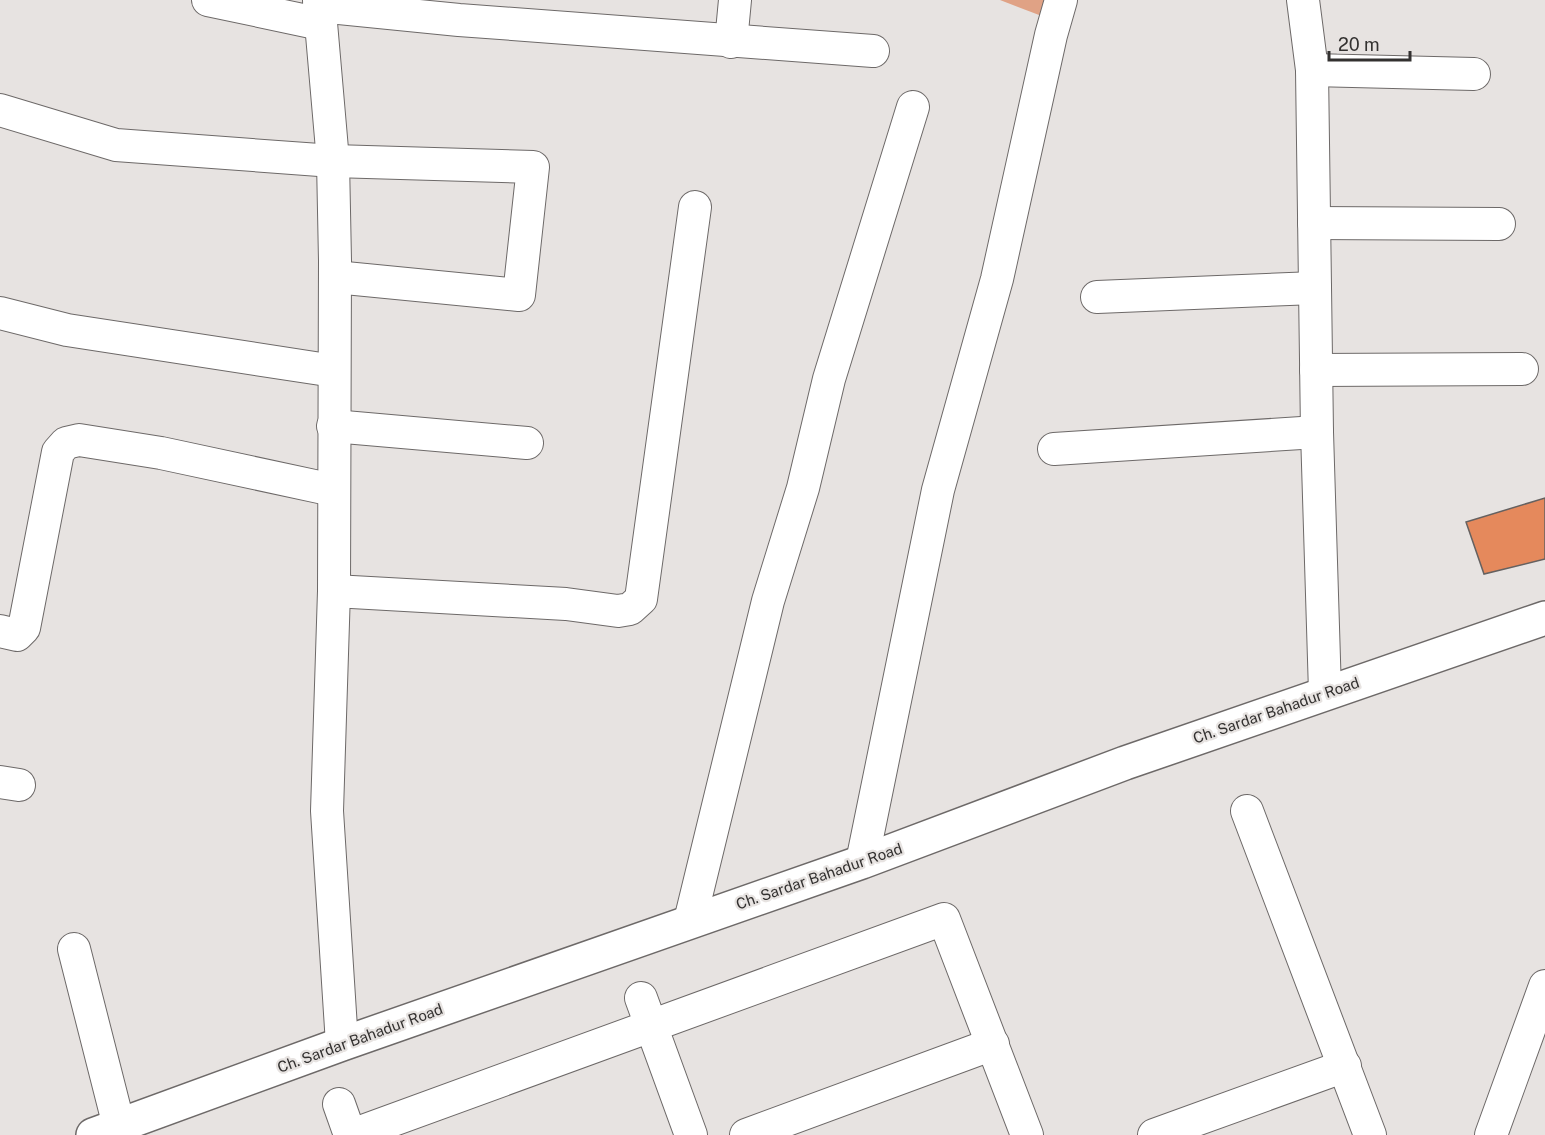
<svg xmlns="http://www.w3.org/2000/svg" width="1545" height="1135" viewBox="0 0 1545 1135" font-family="'Public Sans',sans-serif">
<rect width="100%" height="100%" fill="#e7e3e1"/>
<path fill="#e0a285" d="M1000 0H1052L1047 18Z"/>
<path fill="#e5895c" stroke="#656160" stroke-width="1.5" d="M1545 498V559L1484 574 1466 522Z"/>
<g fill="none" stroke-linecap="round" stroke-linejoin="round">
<g stroke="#6d6968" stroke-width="34">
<g id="street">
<path d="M208 0 321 24"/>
<path d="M319 0 333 161 335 261 334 591 327 811 342 1044"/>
<path d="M1303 0 1312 70 1317 432 1325 692"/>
<path d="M319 6 459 20 873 51"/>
<path d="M731 42 735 0"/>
<path d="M1312 70 1474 74"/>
<path d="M0 110 116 145 333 161 533 167 519 295 335 277"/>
<path d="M1314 223 1499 224"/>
<path d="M1097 297 1315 288"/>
<path d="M0 313 67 330 334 371"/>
<path d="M1316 370 1522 369"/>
<path d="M333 426 527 443"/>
<path d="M1054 449 1317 432"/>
<path d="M334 591 566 604 618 611 630 609 641 599 695 207"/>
<path d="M0 631 17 635 24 628 58 452 66 443 79 440 161 453 333 490"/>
<path d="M0 782 19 785"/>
<path d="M1247 811 1370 1135"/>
<path d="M862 862 938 490 997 279 1051 35 1061 0"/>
<path d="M690 921 768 601 803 488 829 379 913 107"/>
<path d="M74 949 119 1126"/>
<path d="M641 998 691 1135"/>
<path d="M339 1104 350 1135"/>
<path d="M352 1135 944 919 1027 1135"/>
<path d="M746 1135 993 1044"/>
<path d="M1154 1135 1345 1066"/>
<path d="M1491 1135 1545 986"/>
</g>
</g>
<g stroke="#6d6968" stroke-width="36">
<path id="secondary" d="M93 1135 342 1044 862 862 1125 763 1545 618"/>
</g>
<use href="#street" stroke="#fff" stroke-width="32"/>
<use href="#secondary" stroke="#fff" stroke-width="33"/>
</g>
<g text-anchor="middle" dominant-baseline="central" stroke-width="4.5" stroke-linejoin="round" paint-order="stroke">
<g font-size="15" fill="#333130" stroke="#e7e3e1">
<text transform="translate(1276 710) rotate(-19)">Ch. Sardar Bahadur Road</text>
<text transform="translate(819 876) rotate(-19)">Ch. Sardar Bahadur Road</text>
<text transform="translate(360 1038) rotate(-20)">Ch. Sardar Bahadur Road</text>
</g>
</g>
<path d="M1329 51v9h81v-9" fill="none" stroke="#333130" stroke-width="3"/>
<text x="1338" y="51" font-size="18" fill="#333130" stroke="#e7e3e1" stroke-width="4.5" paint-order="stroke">20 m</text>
</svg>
